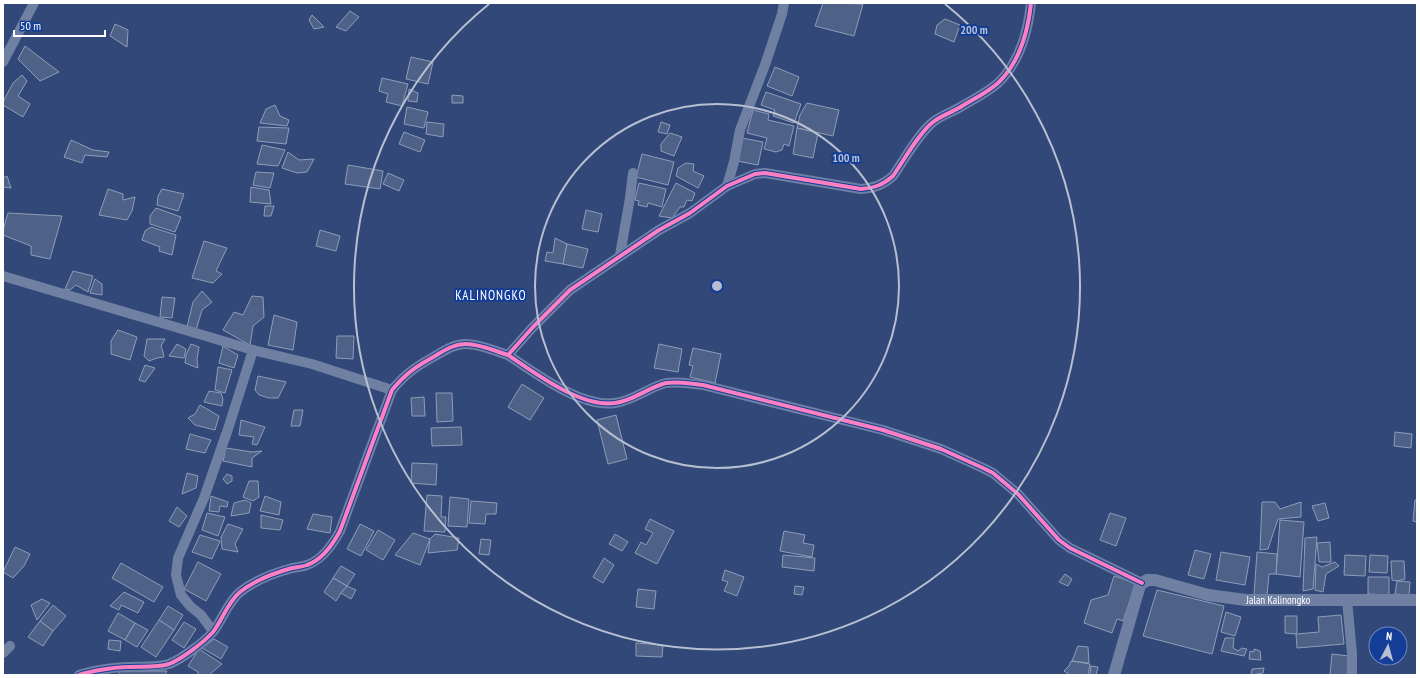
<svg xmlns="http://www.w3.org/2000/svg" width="1420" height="678" viewBox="0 0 1420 678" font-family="'PT Sans Narrow',sans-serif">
<rect width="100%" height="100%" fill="#314878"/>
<g fill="#4e6187" stroke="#8f9db8">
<path d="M823 3 863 4 854 36 815 26Z"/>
<path d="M350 11 359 17 346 31 336 27Z"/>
<path d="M312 15 324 27 314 29 309 20Z"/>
<path d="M945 19 960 25 954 42 935 34 937 25Z"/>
<path d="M115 24 128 30 127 47 110 36Z"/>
<path d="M25 46 59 72 40 81 18 59Z"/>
<path d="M411 57 433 62 428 84 406 79Z"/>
<path d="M775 67 799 77 792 96 767 86Z"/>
<path d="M22 75 27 81 18 96 30 104 23 117 3 105V102L13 83Z"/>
<path d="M382 78 408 84 402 106 386 102 388 94 379 91Z"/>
<path d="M409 89 418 93 417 102 408 101Z"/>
<path d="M766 92 801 104 794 123 773 116 775 110 761 105Z"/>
<path d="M452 95 463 96V103H452Z"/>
<path d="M807 103 839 110 833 136 797 128 800 115Z"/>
<path d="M275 105 280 116 289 120 287 126 260 123 266 109Z"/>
<path d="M407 107 428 112 424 128 404 124Z"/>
<path d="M753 110 769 114 768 120 794 126 789 146 784 144 782 150 776 152 764 149 767 138 747 133Z"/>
<path d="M427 122 444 124 443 137 426 134Z"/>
<path d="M661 122 670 125 667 134 658 132Z"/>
<path d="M259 127 289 128 286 144 257 141Z"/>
<path d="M797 128 818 133 813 158 793 154Z"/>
<path d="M404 132 425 140 420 152 399 144Z"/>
<path d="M670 133 682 137 674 156 661 151V144Z"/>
<path d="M742 138 763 142 758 165 737 161Z"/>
<path d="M71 140 93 150 109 152 107 157 85 155 82 163 64 157Z"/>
<path d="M262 145 285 150 278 166 257 164Z"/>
<path d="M288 152 299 160 314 159 307 172 297 173 282 168Z"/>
<path d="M642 154 674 162 668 185 636 177Z"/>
<path d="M686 163 694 164 693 171 704 176 698 188 676 176 678 168Z"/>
<path d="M348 165 383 171 380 189 345 184Z"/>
<path d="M256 172 274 173 270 188 253 185Z"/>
<path d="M388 173 404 180 399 191 383 184Z"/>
<path d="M7 176 11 188 3 187V178Z"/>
<path d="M639 183 666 189 662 207 648 203 647 207 638 205 639 201 635 200Z"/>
<path d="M676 183 695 193 692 201 687 200 684 207H680L672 218 659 216Z"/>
<path d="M251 187 269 190 271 204 250 202Z"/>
<path d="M108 189 123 194V200L135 197 132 211 127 220 99 215Z"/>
<path d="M162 189 184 194 178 211 157 205 158 196Z"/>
<path d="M265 206H274L271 216H264Z"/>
<path d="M156 208 181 217 175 232 150 224V216Z"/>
<path d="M586 210 602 214 598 232 582 229Z"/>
<path d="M8 213 62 216 50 259 31 255V246L3 235V230Z"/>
<path d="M151 227 176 235 172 255 159 251 160 247 142 240 145 231Z"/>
<path d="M320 230 340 236 336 251 316 246Z"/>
<path d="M555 238 567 244 563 264 545 261 547 252 553 253Z"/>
<path d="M204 241 227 248 216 271 222 274 213 283 192 278Z"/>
<path d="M567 244 588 249 583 268 563 264Z"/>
<path d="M73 271 93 276 88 292 76 285 70 290 65 289Z"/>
<path d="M95 279 102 284V295L90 293Z"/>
<path d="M202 291 212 302 202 310 196 330 187 327 193 302Z"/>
<path d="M252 296 263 297 264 317 253 326 250 345 223 330 234 312 243 315Z"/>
<path d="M162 297 175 298 172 318 160 317Z"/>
<path d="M274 315 297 322 293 350 268 345Z"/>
<path d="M118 330 137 337 130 360 111 354V341Z"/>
<path d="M337 336H354L353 359 336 358Z"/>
<path d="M147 339H165L161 346 163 352 164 357 157 358 149 361 144 356Z"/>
<path d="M177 344 186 349 184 358 169 356Z"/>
<path d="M191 344 199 347 197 359 198 368 185 363 186 355Z"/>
<path d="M659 344 682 349 678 372 654 368Z"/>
<path d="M223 346 238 355 234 368 219 363Z"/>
<path d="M693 348 721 354 715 383 690 377 693 366 689 365Z"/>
<path d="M145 365 155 368 145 382 139 380Z"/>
<path d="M218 367 232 370 225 393 215 390Z"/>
<path d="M258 376 286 382 278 398H269L259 395 255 390Z"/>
<path d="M522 384 544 398 530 420 508 407Z"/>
<path d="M209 391 221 393 223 399 222 406 204 402Z"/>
<path d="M436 393H452L453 421 437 422Z"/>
<path d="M424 397 425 416H412L411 398Z"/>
<path d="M200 405 219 416 215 430 195 425 188 418 195 414Z"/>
<path d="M294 410H303L300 426H291Z"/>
<path d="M616 415 627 459 608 464 597 420Z"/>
<path d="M241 420 265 427 257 445 252 444 254 437 239 435Z"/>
<path d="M461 427 462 445 432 446 431 428Z"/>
<path d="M1395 432 1412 434 1411 448 1394 446Z"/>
<path d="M190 434 211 440 205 453 186 449Z"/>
<path d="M226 448 252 452 262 451 252 458V467L223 461Z"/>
<path d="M412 463 437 464 436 485 411 483Z"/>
<path d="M187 473 198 476 196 488 182 494Z"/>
<path d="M227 474 232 476V481L227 484 223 479Z"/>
<path d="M249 481H258L259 497 253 501 243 497Z"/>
<path d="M427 495 442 496 441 517H446L445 532 424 531Z"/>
<path d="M211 496 228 502 227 507 220 506 219 512 209 511Z"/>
<path d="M265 496 281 502 279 515 260 511Z"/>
<path d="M450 497 469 499 467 527 448 526Z"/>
<path d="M245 500 251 503 249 513 231 516 234 503Z"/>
<path d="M1415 500H1417V522L1413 521Z"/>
<path d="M471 501 497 503 496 514H486L485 524 469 523Z"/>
<path d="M1262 502H1275L1280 509 1301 502V517L1278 519 1268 549 1260 550Z"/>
<path d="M1325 503 1329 518 1318 521 1312 506Z"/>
<path d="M177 507 187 516 179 527 169 521Z"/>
<path d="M207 513 225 517 218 536 202 530Z"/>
<path d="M1110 513 1126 518 1116 546 1100 540Z"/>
<path d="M313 514 332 517 330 533 307 529Z"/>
<path d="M261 515 283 520 280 530 261 528Z"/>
<path d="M650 519 674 531 657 564 635 553 641 542 646 545 653 533 645 529Z"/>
<path d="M1280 520 1304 522 1300 577 1276 574Z"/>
<path d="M228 524 243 529 235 544 238 552 222 549 221 537Z"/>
<path d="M360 524 374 531 361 556 347 549Z"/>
<path d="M378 530 395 540 383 560 366 550Z"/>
<path d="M784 531 805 535 803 543 814 545 812 557 780 551Z"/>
<path d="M413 533 430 539 420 565 395 555Z"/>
<path d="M435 534 459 538 457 550 428 553 430 539Z"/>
<path d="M615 534 628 542 622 551 609 544Z"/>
<path d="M200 535 220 541 212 559 192 552Z"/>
<path d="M1317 537 1313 589 1303 591 1305 538Z"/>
<path d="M481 539 491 540 489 555 479 554Z"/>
<path d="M1330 542 1331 562H1319L1317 543Z"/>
<path d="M15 547 30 554 24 566 13 578 3 572Z"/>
<path d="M1195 550 1211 554 1204 579 1188 575Z"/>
<path d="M1221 552 1250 557 1245 585 1216 580Z"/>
<path d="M1257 552 1277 554 1276 574H1269L1267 595H1254Z"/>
<path d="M783 555 815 558 814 571 782 567Z"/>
<path d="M1345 555 1366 556 1365 576 1344 575Z"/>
<path d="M1370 555 1388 556 1387 573 1369 572Z"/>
<path d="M604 558 614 565 603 583 593 577Z"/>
<path d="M1391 561H1404L1405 579 1397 581 1392 580Z"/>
<path d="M198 562 221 574 206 601 184 589Z"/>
<path d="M1335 562 1339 566 1326 574 1323 592 1315 590 1316 564 1322 567Z"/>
<path d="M121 563 163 587 154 602 112 578Z"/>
<path d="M341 566 355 574 347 586 333 578Z"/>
<path d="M725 570 744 577 737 596 724 591 728 582 722 580Z"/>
<path d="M1065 574 1072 579 1068 586 1059 582Z"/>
<path d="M1114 576 1136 583 1123 621 1117 619 1112 633 1084 623 1091 600 1108 595Z"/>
<path d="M1368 577H1389V595L1368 594Z"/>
<path d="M333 578 347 586 341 593 336 601 324 592Z"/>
<path d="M1397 581 1410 582 1409 595 1395 594Z"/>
<path d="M347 586 356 590 351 599 341 593Z"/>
<path d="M795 586 804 587 802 595 794 594Z"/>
<path d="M638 589 656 591 654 609 636 607Z"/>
<path d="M1157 590 1224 606 1212 654 1143 636Z"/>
<path d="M124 592 144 602 138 613 121 605 119 610 110 606Z"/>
<path d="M42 599 50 603 37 620 31 605Z"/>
<path d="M53 605 66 616 53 631 40 621Z"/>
<path d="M168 606 183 615 174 630 159 620Z"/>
<path d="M1226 612 1241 617 1235 636 1221 632Z"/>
<path d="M118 613 135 623 125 640 108 631Z"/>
<path d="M1341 615 1344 644 1297 648 1296 634 1319 632 1318 617Z"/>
<path d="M1285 616H1297V632L1296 634 1285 633Z"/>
<path d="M159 620 174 630 156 657 141 647Z"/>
<path d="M40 621 53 631 43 646 28 637Z"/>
<path d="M184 622 196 629 184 648 172 640Z"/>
<path d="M135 623 148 630 137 647 125 640Z"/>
<path d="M1225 638H1234L1233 648 1238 651 1242 648 1247 649 1244 656 1221 651Z"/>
<path d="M214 639 228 647 221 659 202 648Z"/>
<path d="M109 640 121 641 120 651 108 649Z"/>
<path d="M636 643 663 645 662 657 636 656Z"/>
<path d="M1078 646 1088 647 1089 663 1072 661Z"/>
<path d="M199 649 222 664 209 675H198V672L188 666Z"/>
<path d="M1254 649 1260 651 1261 660 1249 659 1250 651 1254 652Z"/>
<path d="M1332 654 1349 656 1347 675H1330Z"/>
<path d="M1071 661 1090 664 1088 675H1070L1064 671 1069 666Z"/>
<path d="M1091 666 1098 667 1096 675H1090Z"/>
<path d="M1264 668 1263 673 1251 675 1252 669Z"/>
<path d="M119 669 141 671H167L165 675H119Z"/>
</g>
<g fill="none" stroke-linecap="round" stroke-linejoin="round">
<g stroke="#7080a3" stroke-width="10">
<path d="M3 62 34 3"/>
<path d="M727 186 734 162 740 130 765 65 782 14 784 3"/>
<path d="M620 255 630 198 633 173"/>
<path d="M3 276 253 350 312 364 392 390"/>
<path d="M508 355C535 373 581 408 615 403 633 401 649 387 666 383 679 381 691 384 703 385L883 430 941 449 983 468 993 473 1018 494 1059 540 1070 548 1142 583"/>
<path d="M1347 600 1352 654V675"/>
<path d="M213 631 201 615 190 606 181 595 176 575 178 558 204 498 229 426 253 350"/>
<path d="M3 653 10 646"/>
<path d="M79 675C91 671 115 667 127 667 140 666 156 668 169 664 182 659 204 642 213 632 223 619 227 603 240 592 255 580 274 573 292 568 297 567 302 567 307 565 322 560 333 544 340 531L392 390C406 373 417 366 435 356 445 350 454 344 466 344 480 344 495 351 508 355L533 327 570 290 659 230 690 213 727 186 755 174 765 173 861 189C874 188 883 185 893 176 904 160 919 133 933 122 942 115 953 112 962 106 974 99 988 92 998 83 1020 62 1028 32 1031 3"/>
</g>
<path stroke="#7080a3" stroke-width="12" id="s1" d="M1114 675 1140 585 1147 580H1155L1208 595 1246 600H1417"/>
<g stroke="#133d96" stroke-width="6">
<g id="cycleway">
<path d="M508 355C535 373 581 408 615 403 633 401 649 387 666 383 679 381 691 384 703 385L883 430 941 449 983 468 993 473 1018 494 1059 540 1070 548 1142 583"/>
<path d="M79 675C91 671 115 667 127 667 140 666 156 668 169 664 182 659 204 642 213 632 223 619 227 603 240 592 255 580 274 573 292 568 297 567 302 567 307 565 322 560 333 544 340 531L392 390C406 373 417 366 435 356 445 350 454 344 466 344 480 344 495 351 508 355L533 327 570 290 659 230 690 213 727 186 755 174 765 173 861 189C874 188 883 185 893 176 904 160 919 133 933 122 942 115 953 112 962 106 974 99 988 92 998 83 1020 62 1028 32 1031 3"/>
</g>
</g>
<use href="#cycleway" stroke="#ff80c0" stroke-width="4"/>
</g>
<g fill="none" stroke="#b7bfd0" stroke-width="2">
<circle cx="717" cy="286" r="182"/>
<path d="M945 4A363 363 0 1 1 489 4"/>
</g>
<g text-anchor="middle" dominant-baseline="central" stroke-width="4" stroke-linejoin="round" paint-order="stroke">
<g font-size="11" fill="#fff" stroke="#133d96">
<text stroke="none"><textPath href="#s1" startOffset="236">Jalan Kalinongko</textPath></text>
</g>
<g font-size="13" letter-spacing="1" fill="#fff" stroke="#133d96">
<text x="491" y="295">KALINONGKO</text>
</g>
</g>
<circle cx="717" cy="286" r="6" fill="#b7bfd0" stroke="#133d96" stroke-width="2"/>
<g font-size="12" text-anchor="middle" font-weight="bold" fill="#b7bfd0" stroke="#133d96" stroke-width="4" stroke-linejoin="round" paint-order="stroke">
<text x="974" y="34">200 m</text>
<text x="846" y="162">100 m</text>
</g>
<rect width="1420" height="678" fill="none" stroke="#ffffff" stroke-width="8"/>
<g transform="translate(1388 646) rotate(6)"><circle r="19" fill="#133d96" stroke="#718bc0"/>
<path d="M0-3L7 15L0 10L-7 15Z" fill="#b7bfd0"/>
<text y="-6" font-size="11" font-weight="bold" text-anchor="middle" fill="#ffffff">N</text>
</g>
<path d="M14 30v6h91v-6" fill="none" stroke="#ffffff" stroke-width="2"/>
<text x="20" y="30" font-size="12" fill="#ffffff" stroke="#133d96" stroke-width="3" paint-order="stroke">50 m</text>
</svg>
